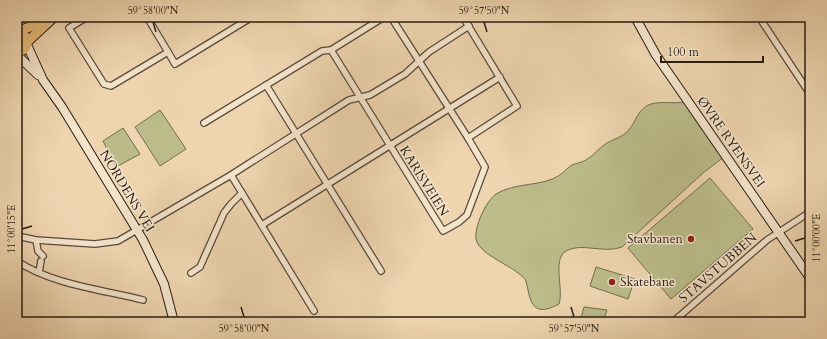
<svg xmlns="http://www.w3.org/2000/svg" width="827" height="339" viewBox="0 0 827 339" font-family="Cardo,serif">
<rect width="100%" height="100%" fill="#eed5b0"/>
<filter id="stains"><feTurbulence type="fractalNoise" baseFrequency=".005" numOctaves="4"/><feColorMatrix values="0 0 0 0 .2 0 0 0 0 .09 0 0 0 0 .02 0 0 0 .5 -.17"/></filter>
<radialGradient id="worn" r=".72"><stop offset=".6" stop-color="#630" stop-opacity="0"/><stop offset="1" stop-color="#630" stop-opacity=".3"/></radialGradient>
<g fill="#bbbc8a" stroke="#726c4e">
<path d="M684 102 728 154 704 172 622 247C604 254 581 242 566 251 552 259 564 289 559 304 540 314 532 311 528 290 527 287 527 284 526 281 518 267 479 256 476 239 474 227 486 201 496 194 515 182 542 187 560 175 564 172 567 168 572 165 576 163 581 163 586 160 594 155 599 148 607 143 614 139 622 137 628 131 636 122 638 108 651 104 661 101 674 104 684 102Z"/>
<path d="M160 110 186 149 160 166 135 127Z"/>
<path d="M123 128 140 154 116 167 103 141Z"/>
<path d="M710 178 753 229 671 299 628 248Z"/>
<path d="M596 267 635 279 628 299 590 286Z"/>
<path d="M584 307 607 310 603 322H580Z"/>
</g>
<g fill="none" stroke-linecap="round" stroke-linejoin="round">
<g stroke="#5a4a3a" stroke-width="8">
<g id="street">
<path d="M87 17 69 28 104 84 111 86 168 52 175 64 252 17"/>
<path d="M147 17 168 52"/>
<path d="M391 17 468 138"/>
<path d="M759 17 810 94"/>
<path d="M331 50 443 231 459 222 467 215 485 167 468 138 517 106 463 17"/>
<path d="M266 85 381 271"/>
<path d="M204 123 322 51 331 50 384 17"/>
<path d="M231 175 314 311"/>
<path d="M262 225 500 77"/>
<path d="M17 236 36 240 95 244 118 241 231 175 349 100 370 95 405 74 429 52 469 26"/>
<path d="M36 240 38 251 43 256"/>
<path d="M17 261C50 284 104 290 143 300"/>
<path d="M39 272 41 261"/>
<path d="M191 273 200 267 224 213 231 204 242 193"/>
<path d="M674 321 767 240 810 212"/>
</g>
</g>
<g stroke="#281c12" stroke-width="10">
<g id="secondary">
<path d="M635 17 656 55 810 278"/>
<path d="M27 45 43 80 62 107 143 240 164 284 174 322"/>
<path d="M17 55 38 75"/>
</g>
</g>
<g stroke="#281c12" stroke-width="11">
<g id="primary">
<path d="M19 31 46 21"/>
<path d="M27 42 54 17"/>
<path d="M17 53C25 51 29 45 26 37"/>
</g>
</g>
<use href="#street" stroke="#f4e4cc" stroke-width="5.5"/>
<use href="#secondary" stroke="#f4e4cc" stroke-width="8"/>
<use href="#primary" stroke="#e7ba78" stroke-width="9"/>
</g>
<path fill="none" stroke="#281c12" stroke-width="1.5" d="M153 22 156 32M484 22 487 32M22 229 32 226M795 241 805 238M241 307 244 317M571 307 574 317"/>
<g fill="#8f2418" stroke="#f4e4cc" stroke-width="1.5">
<circle cx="691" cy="239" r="4"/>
<circle cx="612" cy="282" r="4"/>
</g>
<g text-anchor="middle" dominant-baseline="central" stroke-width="3" stroke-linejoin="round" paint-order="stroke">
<g font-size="13" fill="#281c12" stroke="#f4e4cc">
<text transform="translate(731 142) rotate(55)">ØVRE RYENSVEI</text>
<text transform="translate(424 181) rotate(58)">KARISVEIEN</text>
<text transform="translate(127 191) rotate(59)">NORDENS VEI</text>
<text transform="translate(718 268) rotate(-41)">STAVSTUBBEN</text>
</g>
<g font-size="13" fill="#281c12" stroke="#f4e4cc" text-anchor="end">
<text x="683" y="239">Stavbanen</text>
<text x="620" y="282" text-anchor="start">Skatebane</text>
</g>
</g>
<rect width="827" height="339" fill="none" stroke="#eed5b0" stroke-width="44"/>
<path d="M661 56v6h102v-6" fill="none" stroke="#281c12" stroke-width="2"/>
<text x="667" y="56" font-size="12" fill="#281c12" stroke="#f4e4cc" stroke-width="3" paint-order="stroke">100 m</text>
<rect x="22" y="22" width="783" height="295" fill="none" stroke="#281c12" stroke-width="1.5"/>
<g font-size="10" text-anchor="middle" fill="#281c12">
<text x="153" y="14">59°58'00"N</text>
<text x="484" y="14">59°57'50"N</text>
<text transform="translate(11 229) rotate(-90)" y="4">11°00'15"E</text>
<text transform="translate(816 238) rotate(-90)" y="4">11°00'00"E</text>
<text x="244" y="332">59°58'00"N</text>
<text x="574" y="332">59°57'50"N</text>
</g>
<rect width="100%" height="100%" filter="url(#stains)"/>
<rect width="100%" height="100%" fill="url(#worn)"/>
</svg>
